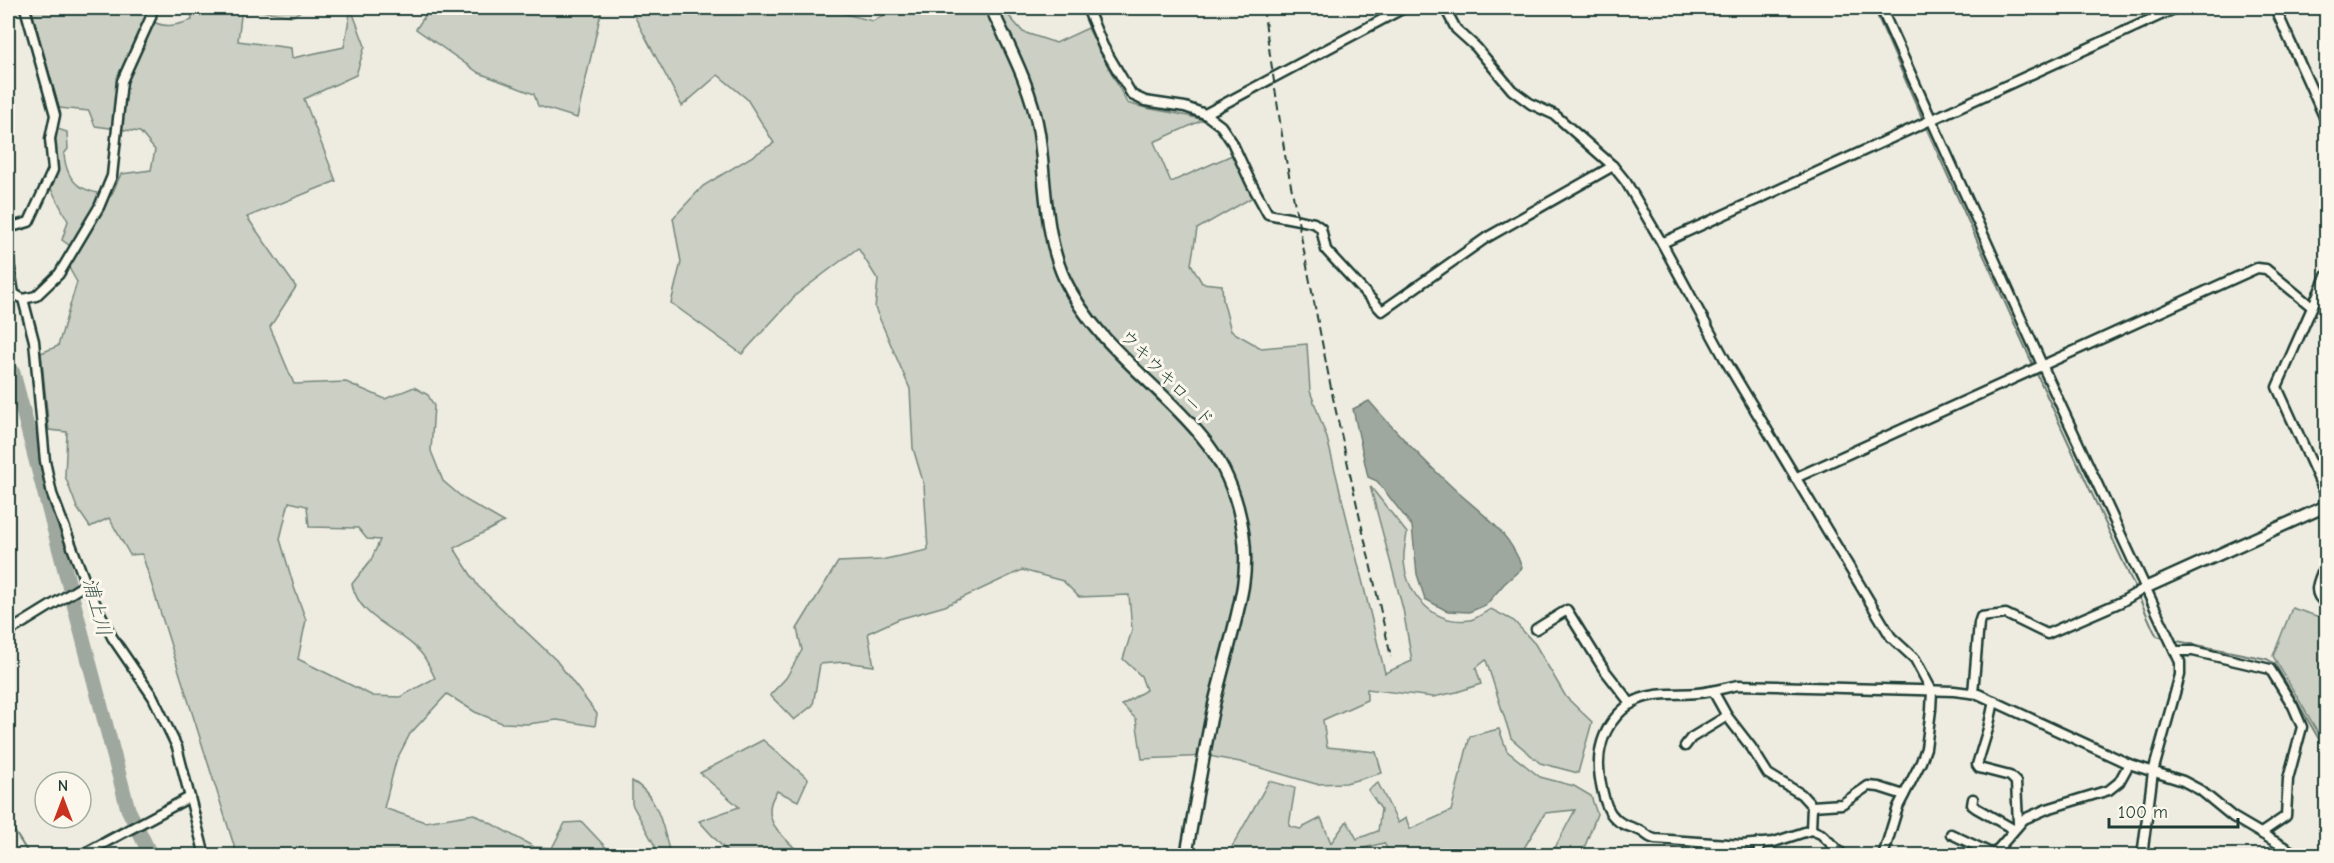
<svg xmlns="http://www.w3.org/2000/svg" width="2334" height="863" viewBox="0 0 2334 863" font-family="'Comic Neue','Klee One',sans-serif">
<rect width="100%" height="100%" fill="#eeece1"/>
<filter id="ink" filterUnits="userSpaceOnUse"><feTurbulence type="fractalNoise" baseFrequency=".0167" numOctaves="2"/><feDisplacementMap in="SourceGraphic" scale="12" xChannelSelector="R" yChannelSelector="G"/><feConvolveMatrix kernelMatrix="1 2 1 2 8 2 1 2 1" color-interpolation-filters="sRGB"/></filter>
<g filter="url(#ink)">
<g fill="#cbcfc4" stroke="#75867c" stroke-width="1.5" fill-rule="evenodd">
<path d="M31 8H149L148 19C164 29 175 26 192 20L191 8H305L293 16 242 8 238 41 291 48 292 58 344 47 351 8 365 46 356 75 304 99 336 181 247 217 296 287 270 327 294 384 346 382 385 399 414 387 428 395 434 406 431 451 443 481 464 499 504 522 454 548 478 586 556 660 597 714 595 726 557 720 528 724 502 723 475 712 447 694 410 734 396 761 384 808 425 822 474 814 534 847 552 848 565 823 582 822 613 855H237L142 554 130 555 109 518 90 527 77 508 65 476 67 432 49 430 41 353 58 346 77 282 69 268 77 251 62 240 68 221 49 185 55 128 67 132 68 149 64 154C67 185 82 191 111 196L121 174 151 170 155 150 140 132 95 126 89 111 59 108ZM289 502 307 506 309 527 358 528 367 539 380 540 371 560 352 584C360 621 399 627 421 653 427 660 431 670 435 678L400 697 373 696 298 659 306 620 294 587 280 539Z"/>
<path d="M430 8H602L577 118 538 106 534 94 479 73 416 29Z"/>
<path d="M630 8H845V14L873 21 896 8H953L962 11 1002 8 1023 32 1056 43 1088 28 1127 103C1152 111 1177 112 1203 120L1154 142 1171 182 1232 155 1253 197 1197 229 1191 264 1202 283 1222 285 1223 300 1231 331 1261 348 1307 344 1310 391 1327 438 1385 673 1412 661 1403 609 1370 486 1407 533C1406 542 1403 552 1404 561 1407 596 1434 625 1470 620 1477 619 1485 612 1491 609L1514 621 1535 644 1566 697 1592 722 1578 773 1540 763 1511 738 1486 660 1476 668 1481 684 1457 692 1433 697 1367 689V700L1323 720 1327 747 1376 752 1382 773 1346 783 1316 784 1240 762 1209 756 1142 759 1136 719 1122 705 1146 690 1141 676 1123 659 1132 630 1129 595 1079 597 1063 581 1022 570 945 606 899 619 868 633 874 666 844 662 820 664 813 705 794 720 770 695 786 678 802 650 797 629 838 562 881 560 928 550 924 485 913 448 910 389 875 308 878 280 858 248 797 294 742 354 671 303 681 262 673 218 703 186 774 143 747 99 718 75 682 106Z"/>
<path d="M2292 608 2326 619V746L2273 656Z"/>
<path d="M1499 729 1507 751 1540 777 1574 786 1591 796 1597 814 1585 846 1588 855H1551L1575 810 1545 813 1520 855H1390L1384 843 1337 855H1233L1232 847 1269 781 1295 788 1289 826 1300 829 1321 818 1331 843 1347 821 1357 839 1378 831 1381 809 1368 790 1378 783 1398 823 1406 818 1410 829 1451 811 1470 736Z"/>
<path d="M763 740 808 779 798 801 777 791C758 818 781 835 799 852L800 855H730L699 821 739 807 700 773Z"/>
<path d="M632 781C658 795 664 829 670 855H651L656 848 632 804Z"/>
</g>
<path fill="#9fa89f" stroke="#6c7d74" stroke-width="1.5" d="M1369 401C1394 430 1421 458 1450 485 1477 511 1510 530 1522 568L1504 584 1486 605 1469 612 1447 611 1425 599 1417 574 1412 526 1377 481 1368 477 1353 409Z"/>
<g fill="none" stroke-linecap="round" stroke-linejoin="round">
<g stroke="#6c7d74" stroke-width="2">
<path d="M1874 8 1923 120"/>
<path d="M1925 125 2034 367"/>
<path d="M10 296 13 373"/>
<path d="M2036 372 2136 590"/>
<path d="M2138 595 2154 631 2157 636 2166 639"/>
<path d="M2172 640 2267 659 2275 664 2326 751"/>
<path d="M8 821 30 856"/>
<path d="M68 856 133 821"/>
</g>
<path stroke="#9fa89f" stroke-width="15" d="M8 368 13 373 128 809 151 856"/>
<g stroke="#1f3d34" stroke-width="13">
<g id="minor">
<path d="M1087 8 1103 46 1132 95 1145 101 1185 107 1205 114 1221 126 1232 142 1251 183 1268 214 1314 223 1321 228 1326 250 1382 311 1486 238 1613 166"/>
<path d="M1445 8 1456 29 1476 47 1512 90 1531 104 1555 115 1613 166 1626 182 1662 243 1727 363 1891 637 1915 659 1932 691 1931 710 1926 748 1921 762 1898 807 1883 856"/>
<path d="M1881 8 2043 367 2180 662V675L2153 772 2142 856"/>
<path d="M2275 8 2326 121"/>
<path d="M1205 114 1404 8"/>
<path d="M8 228 29 222 53 170 50 139 55 115 25 8"/>
<path d="M1662 243 2176 8"/>
<path d="M8 256 14 294"/>
<path d="M2326 276 2277 387 2325 493 2324 507 2326 513"/>
<path d="M8 295 14 294 23 299 36 296 59 274 99 207 112 176 122 81 151 17 152 8"/>
<path d="M23 299 34 341 45 461 52 494 86 584 112 637 153 697 177 747 205 856"/>
<path d="M1795 478 2257 268 2266 269 2312 307"/>
<path d="M2326 561C2322 577 2308 592 2326 603"/>
<path d="M1536 629 1567 610 1603 668 1631 704"/>
<path d="M8 632 86 584"/>
<path d="M2175 651H2193L2270 669 2293 706 2302 727 2288 779 2286 816 2261 833"/>
<path d="M1713 691 1727 716 1751 747 1768 774 1801 794 1812 806 1811 830"/>
<path d="M1973 693 1979 623 1981 617 2006 614 2047 634 2121 602 2145 588"/>
<path d="M1994 701 1988 729 1977 765 1979 768 2010 776 2016 782 2018 823"/>
<path d="M1685 746 1691 738 1727 716"/>
<path d="M1973 799 1972 805 1976 808 2013 829"/>
<path d="M1812 806 1842 804 1868 786 1879 787 1904 795"/>
<path d="M1951 834 1993 854"/>
<path d="M1759 843V856"/>
<path d="M80 856 190 797"/>
<path d="M1844 856 1821 834 1811 830 1774 842 1742 845 1655 839C1648 838 1646 833 1639 830 1630 826 1622 826 1615 818 1607 811 1604 799 1602 789 1594 756 1601 725 1630 704 1649 691 1675 695 1697 693 1711 692 1724 688 1738 685L1954 691 1978 694 2129 764 2183 781 2200 790 2233 817 2296 854 2309 856"/>
<path d="M1992 856 2024 819 2047 809 2109 790 2119 782 2129 764"/>
</g>
</g>
<g stroke="#1f3d34" stroke-width="15">
<g id="tertiary">
<path d="M991 8C1010 48 1032 89 1039 133 1046 181 1044 235 1065 280 1095 344 1158 383 1202 437 1235 476 1251 536 1243 586 1236 627 1222 668 1213 709 1203 757 1195 807 1186 856"/>
<path d="M2145 588 2324 507"/>
</g>
</g>
<use href="#minor" stroke="#fbf7ec" stroke-width="8"/>
<use href="#tertiary" stroke="#fbf7ec" stroke-width="10"/>
<g stroke="#1f3d34" stroke-width="2" stroke-dasharray="9 4.5" stroke-linecap="butt">
<path d="M1263 8 1285 155 1333 398 1391 657"/>
<path d="M2317 856 2326 813"/>
</g>
</g>
</g>
<g text-anchor="middle" dominant-baseline="central" stroke-width="6" stroke-linejoin="round" paint-order="stroke">
<g font-size="18" fill="#1f3d34" stroke="#fbf7ec">
<text transform="translate(1167 378) rotate(46)">ウキウキロード</text>
</g>
<g font-size="20" font-style="italic" fill="#455d54" stroke="#fbf7ec">
<text transform="translate(97 607) rotate(75)">浦上川</text>
</g>
</g>
<rect width="2334" height="863" fill="none" stroke="#fbf7ec" stroke-width="30"/>
<rect x="15" y="15" width="2304" height="833" fill="none" stroke="#1f3d34" stroke-width="2" filter="url(#ink)"/>
<g transform="translate(63 800)"><circle r="28" fill="#fbf7ec" stroke="#a3ada2" stroke-width="1.5"/>
<path d="M0-4.5L10 22L0 15L-10 22Z" fill="#c8321e"/>
<text y="-9" font-size="16" font-weight="bold" text-anchor="middle" fill="#1f3d34">N</text>
</g>
<path d="M2109 818v9h129v-9" fill="none" stroke="#1f3d34" stroke-width="3"/>
<text x="2118" y="818" font-size="18" fill="#1f3d34" stroke="#fbf7ec" stroke-width="4.5" paint-order="stroke">100 m</text>
</svg>
